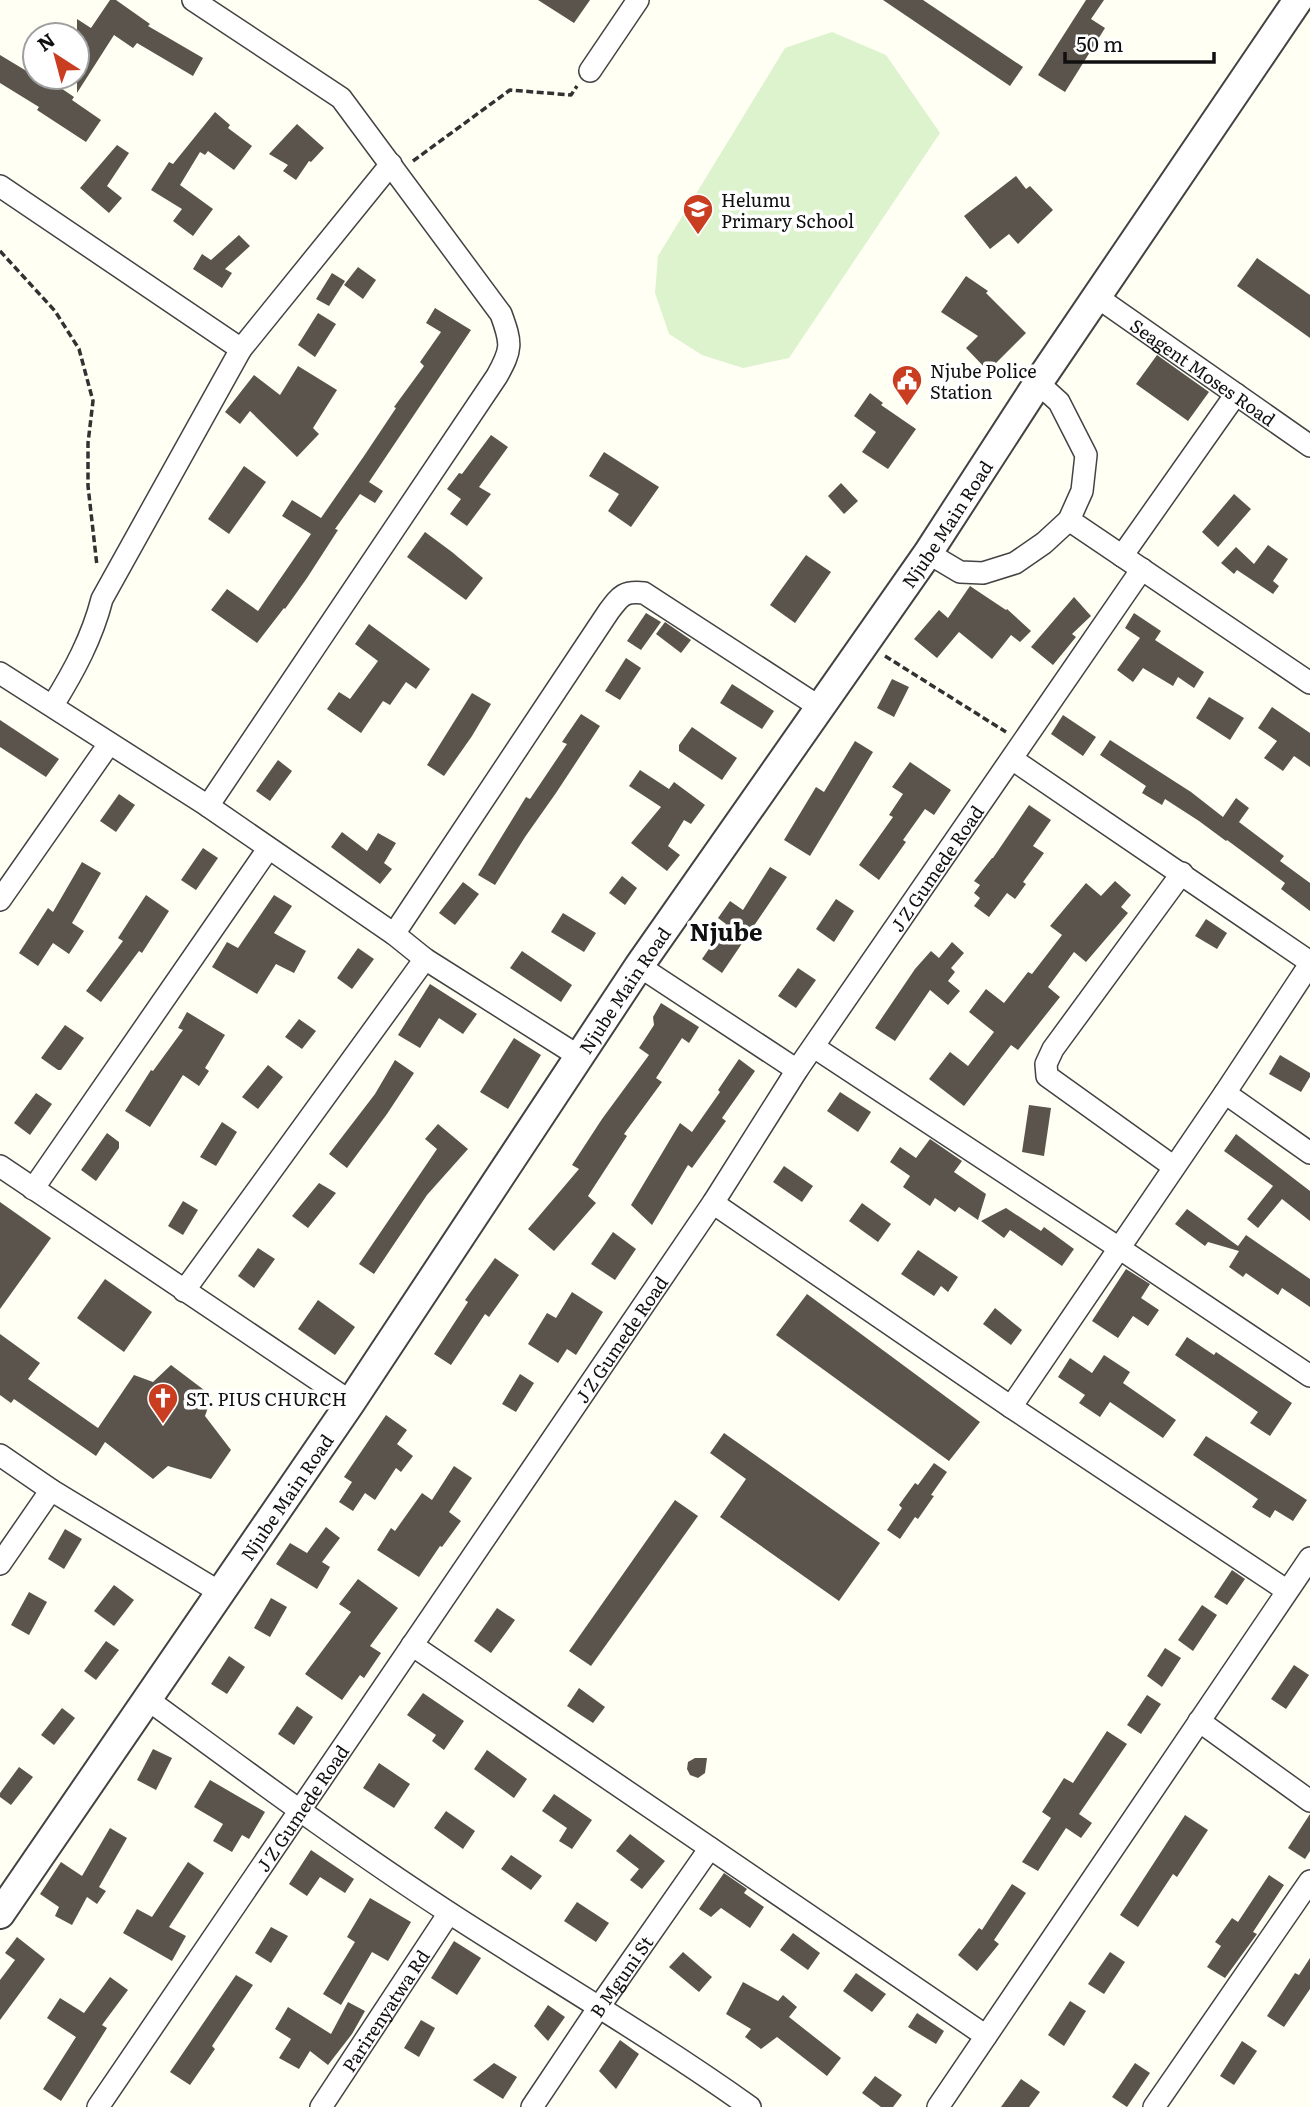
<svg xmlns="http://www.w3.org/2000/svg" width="1310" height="2107" viewBox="0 0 1310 2107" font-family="Literata,serif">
<rect width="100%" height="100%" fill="#fffff4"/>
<path fill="#ddf3cd" d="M832 32 886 55 940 133 789 358 743 368 702 355 669 334 655 293 658 256 785 48Z"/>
<g fill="#5a544c">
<path d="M110 0H116L150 24 148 26 203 58 193 76 137 43 133 48 114 35 77 93V19L91 28Z"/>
<path d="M538 0H590L574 23Z"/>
<path d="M883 0H923L1023 67 1010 86Z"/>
<path d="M1086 0H1104L1091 19 1105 28 1065 92 1038 75Z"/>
<path d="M0 55 53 87 55 84 74 97 72 100 101 120 86 142 37 110 39 107 0 83Z"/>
<path d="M215 112 230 125 228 128 252 146 234 170 208 151 205 155 200 152 180 185 213 209 193 236 173 221 182 209 151 190 169 162 173 164Z"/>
<path d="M297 124 324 148 311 162 309 161 296 180 283 171 288 165 269 154Z"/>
<path d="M117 145 129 153 107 186 122 198 109 213 80 188Z"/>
<path d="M1016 176 1026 189 1030 186 1053 210 1018 244 1009 234 990 249 964 216Z"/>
<path d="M239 235 250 246 225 269 232 273 222 288 193 269 202 254 211 260Z"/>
<path d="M1257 258 1310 295V338L1237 286Z"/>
<path d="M358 267 376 280 363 299 344 285Z"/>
<path d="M332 273 345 281 329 306 316 299Z"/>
<path d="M966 276 988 291 986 293 1026 333 988 371 966 348 978 336 941 312Z"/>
<path d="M435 308 471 330 369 482 383 491 375 503 360 494 335 529 338 530 307 578 285 609 284 608 257 643 211 610 227 589 258 611 311 534 282 516 292 500 321 518 364 456 396 408 394 407 424 366 420 362 441 332 426 323Z"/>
<path d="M318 313 336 324 315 357 298 345Z"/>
<path d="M1157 355 1209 392 1188 421 1136 384Z"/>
<path d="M298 366 337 390 313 428 319 434 297 457 250 411 240 424 225 412 254 375 280 395Z"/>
<path d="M870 393 883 403 881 405 916 429 888 469 862 452 876 432 854 416Z"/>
<path d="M491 435 508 447 479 487 491 494 467 526 450 514 461 499 447 489 459 473 462 474Z"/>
<path d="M604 452 659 487 631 527 608 511 619 494 589 476Z"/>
<path d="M244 466 266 482 229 534 208 519Z"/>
<path d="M841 483 858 501 844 514 828 496Z"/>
<path d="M1234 494 1251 509 1218 547 1202 532Z"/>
<path d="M425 532 452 552 483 578 466 600 407 557Z"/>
<path d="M1268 545 1288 559 1273 581 1279 586 1273 594 1237 570 1234 574 1221 563 1236 547 1254 564Z"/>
<path d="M806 555 831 572 795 623 770 605Z"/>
<path d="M970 586 1006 610 1007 609 1031 631 1020 642 1011 635 992 659 959 632 937 658 914 639 939 610 948 618Z"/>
<path d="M1074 597 1091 616 1072 634 1076 637 1053 665 1031 647Z"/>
<path d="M646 613 661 622 641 650 627 641Z"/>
<path d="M1134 613 1161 631 1155 640 1204 672 1194 688 1178 677 1173 686 1143 668 1133 682 1117 670 1140 638 1125 628Z"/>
<path d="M665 622 691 640 681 653 656 634Z"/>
<path d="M369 624 430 669 416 689 406 682 390 705 383 701 361 733 327 709 339 692 350 699 378 661 355 644Z"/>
<path d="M626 658 641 668 620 700 605 691Z"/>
<path d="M892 679 909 687 894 717 877 708Z"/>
<path d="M732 684 774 711 762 729 720 703Z"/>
<path d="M472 693 491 704 472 736 444 776 427 765Z"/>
<path d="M1209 697 1244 718 1230 740 1196 718Z"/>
<path d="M1272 707 1310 733V767L1294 756 1283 771 1264 758 1277 741 1258 728Z"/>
<path d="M581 714 600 726 556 793 525 837 495 885 478 875 526 797 530 799 567 744 562 742Z"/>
<path d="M1063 715 1096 737 1083 756 1051 734Z"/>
<path d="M0 720 59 759 46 777 0 747Z"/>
<path d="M692 727 737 758 722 780 679 751V745Z"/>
<path d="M1110 740 1191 792 1223 817 1236 798 1249 808 1239 822 1284 856 1280 861 1310 883V911L1281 889 1285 883 1227 840 1226 841 1199 821 1165 799 1162 805 1142 793 1146 786 1100 755Z"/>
<path d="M855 741 873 752 810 856 784 840 816 787 824 792Z"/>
<path d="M278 760 292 771 270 801 256 791Z"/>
<path d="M910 762 951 790 934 815 925 809 903 840 906 842 879 880 859 865 893 817 889 815 903 794 892 787Z"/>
<path d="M640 770 669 789 674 782 705 805 691 824 684 820 668 846 680 855 667 871 631 843 661 807 629 786Z"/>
<path d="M119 794 135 805 116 832 100 821Z"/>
<path d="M1029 805 1051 820 1033 846 1044 853 1023 882 1026 884 1015 899 1007 893 989 917 974 906 980 898 974 893 980 885 974 881 992 858H993Z"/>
<path d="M342 832 367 851 378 833 396 843 384 863 392 869 380 884 331 847Z"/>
<path d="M203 848 218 858 196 890 181 880Z"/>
<path d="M82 862 101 873 72 923 84 931 69 954 53 943 38 966 19 953 48 908 53 912Z"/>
<path d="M770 867 787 877 722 973 702 959 726 924 718 918 730 901 743 910Z"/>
<path d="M622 876 637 888 625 905 609 893Z"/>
<path d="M1115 881 1131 895 1121 907 1128 913 1086 962 1074 952 1048 987 1060 997 1018 1050 1011 1045 964 1106 929 1079 950 1052 968 1066 994 1032 969 1012 986 989 1004 1003 1028 972 1032 974 1062 935 1050 926 1086 883 1101 896Z"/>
<path d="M463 882 479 894 455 925 439 913Z"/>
<path d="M146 895 169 911 142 953 139 951 101 1002 86 991 123 941 118 938Z"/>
<path d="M274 895 292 906 274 933 306 951 294 973 276 964 257 994 212 967 227 942 238 948Z"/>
<path d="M836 899 854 911 834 942 816 929Z"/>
<path d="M563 913 596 933 584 952 551 932Z"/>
<path d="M1206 919 1227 933 1217 949 1195 936Z"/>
<path d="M952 942 964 953 951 968 955 972 948 981 960 991 948 1005 930 990 895 1041 875 1028 915 969 931 951 939 958Z"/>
<path d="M358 948 374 959 352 989 337 978Z"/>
<path d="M522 951 572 985 561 1002 510 968Z"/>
<path d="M798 968 816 980 796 1008 778 996Z"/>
<path d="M430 984 477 1014 463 1034 439 1018 420 1048 398 1035Z"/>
<path d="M661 1003 699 1027 689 1043 682 1038 656 1078 662 1082 624 1134 627 1136 588 1196 596 1203 554 1251 528 1229 579 1169 572 1165 602 1119 649 1055 639 1048 654 1025 653 1017Z"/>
<path d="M187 1012 225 1035 205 1068 209 1071 199 1086 183 1075 150 1127 125 1111 151 1070 153 1071 183 1030 178 1028Z"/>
<path d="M299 1019 316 1031 302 1049 285 1037Z"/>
<path d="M65 1025 84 1038 61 1070H58L41 1058Z"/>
<path d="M514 1038 541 1055 508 1109 480 1092Z"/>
<path d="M1280 1055 1310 1073V1077L1301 1092 1269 1074Z"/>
<path d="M739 1059 755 1071 722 1118 726 1121 692 1168 688 1165 652 1225 631 1205 680 1123 692 1132 720 1092 718 1090Z"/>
<path d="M395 1060 414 1073 387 1114 347 1168 329 1154 375 1094Z"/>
<path d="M268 1065 283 1077 258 1109 242 1097Z"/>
<path d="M840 1092 871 1112 858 1132 827 1111Z"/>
<path d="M36 1093 52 1104 30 1135 14 1123Z"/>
<path d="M1029 1105 1051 1108 1044 1156 1022 1152Z"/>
<path d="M222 1122 237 1132 216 1166 200 1157Z"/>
<path d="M438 1124 468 1149 427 1195 374 1274 359 1264 437 1149 425 1139Z"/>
<path d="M107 1133 119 1142V1148L96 1181 81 1170Z"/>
<path d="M1236 1134 1310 1191V1221L1282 1199 1258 1228 1247 1219 1273 1186 1224 1151Z"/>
<path d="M930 1139 962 1161 954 1172 986 1194 978 1220 959 1207 955 1212 935 1198 930 1206 903 1187 910 1176 890 1162 900 1147 916 1158Z"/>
<path d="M784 1166 813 1186 802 1202 773 1182Z"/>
<path d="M319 1183 336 1193 308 1228 292 1216Z"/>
<path d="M183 1201 198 1210 183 1235 168 1226Z"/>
<path d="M0 1202 51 1238 0 1309Z"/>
<path d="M862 1203 891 1224 878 1242 849 1221Z"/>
<path d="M1006 1208 1041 1231 1044 1227 1074 1249 1062 1266 1010 1230 1004 1238 981 1221Z"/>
<path d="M1187 1209 1238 1246 1246 1235 1310 1279V1307L1282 1288 1278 1295 1246 1273 1243 1277 1229 1267 1239 1251 1208 1242 1205 1246 1175 1224Z"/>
<path d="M613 1232 636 1249 615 1280 591 1264Z"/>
<path d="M258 1248 275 1259 254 1288 238 1276Z"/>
<path d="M918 1250 958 1277 948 1292 941 1286 934 1296 901 1274Z"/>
<path d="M495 1258 519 1275 489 1317 485 1314 451 1365 434 1354 468 1302 465 1300Z"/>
<path d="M1126 1269 1150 1284 1141 1298 1159 1310 1148 1326 1133 1316 1118 1338 1092 1321Z"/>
<path d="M105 1279 152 1312 124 1352 77 1318Z"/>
<path d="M572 1292 603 1312 576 1355 567 1349 558 1363 528 1344 547 1313 556 1318Z"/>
<path d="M807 1294 980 1422 949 1461 776 1335Z"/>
<path d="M318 1300 355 1327 335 1355 298 1329Z"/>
<path d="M995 1308 1022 1330 1011 1345 983 1324Z"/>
<path d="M0 1334 40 1363 28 1379 98 1428 134 1375 153 1382 171 1365 212 1396 205 1416 231 1450 211 1479 168 1466 153 1479 105 1442 96 1456 14 1399 11 1403 0 1395Z"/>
<path d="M1187 1337 1214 1355 1216 1352 1292 1403 1270 1436 1250 1423 1258 1412 1175 1355Z"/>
<path d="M1104 1355 1130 1372 1123 1383 1176 1420 1163 1438 1110 1402 1100 1417 1079 1403 1085 1395 1058 1377 1070 1358 1092 1373Z"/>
<path d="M520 1374 534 1383 516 1412 502 1404Z"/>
<path d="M386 1415 407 1430 397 1444 413 1456 401 1472 396 1468 375 1500 365 1493 353 1511 339 1502 352 1482 344 1477Z"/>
<path d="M724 1433 880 1543 839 1601 720 1517 746 1479 710 1453Z"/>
<path d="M1206 1436 1307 1500 1293 1521 1275 1510 1270 1518 1252 1507 1258 1499 1193 1455Z"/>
<path d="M934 1463 947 1472 931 1495 934 1496 918 1519 915 1517 900 1539 887 1530 902 1508 899 1505 915 1483 918 1485Z"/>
<path d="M454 1466 472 1478 449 1512 461 1521 442 1547 440 1546 419 1577 377 1550 391 1528 395 1531 422 1493 432 1500Z"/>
<path d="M675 1500 698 1516 591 1666 569 1651Z"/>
<path d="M326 1527 340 1538 322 1562 330 1567 317 1589 276 1564 290 1543 307 1553Z"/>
<path d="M65 1529 82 1539 64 1569 48 1559Z"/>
<path d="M1232 1570 1245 1579 1227 1605 1214 1597Z"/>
<path d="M358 1579 398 1608 370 1646 381 1653 364 1678 360 1675 342 1700 305 1674 351 1612 339 1604Z"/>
<path d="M114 1585 134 1600 114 1626 94 1611Z"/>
<path d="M29 1592 47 1602 29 1635 11 1625Z"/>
<path d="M271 1598 287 1607 270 1637 254 1628Z"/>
<path d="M1202 1605 1217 1615 1193 1651 1178 1640Z"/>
<path d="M497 1608 515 1620 491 1653 474 1641Z"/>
<path d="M106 1641 119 1650 96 1680 84 1671Z"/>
<path d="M1165 1648 1181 1658 1162 1687 1147 1676Z"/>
<path d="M229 1656 245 1667 227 1694 211 1684Z"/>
<path d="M1294 1665 1309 1675 1286 1709 1271 1699Z"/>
<path d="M579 1688 605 1707 593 1723 567 1706Z"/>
<path d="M423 1693 464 1721 444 1750 432 1741 436 1735 407 1715Z"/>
<path d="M1147 1695 1161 1704 1141 1734 1127 1725Z"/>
<path d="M297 1706 313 1717 294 1745 278 1734Z"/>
<path d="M62 1708 75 1718 54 1745 41 1735Z"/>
<path d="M1107 1731 1127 1744 1079 1814 1092 1823 1081 1838 1066 1828 1038 1871 1022 1862 1051 1818 1042 1812 1064 1778 1073 1783Z"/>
<path d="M153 1749 172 1758 156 1790 137 1780Z"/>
<path d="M487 1750 527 1779 514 1798 474 1769Z"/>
<path d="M695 1758H707L705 1773 698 1778 690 1775 687 1769 688 1762Z"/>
<path d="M379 1763 410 1784 394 1808 363 1788Z"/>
<path d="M19 1767 33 1777 11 1805 0 1797V1793Z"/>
<path d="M210 1780 265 1812 249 1839 242 1835 232 1852 213 1841 223 1824 194 1807Z"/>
<path d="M554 1794 592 1820 572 1849 559 1841 567 1828 542 1811Z"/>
<path d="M446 1811 475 1831 463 1849 434 1828Z"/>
<path d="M1310 1814V1851L1305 1859 1288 1848Z"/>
<path d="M1185 1815 1208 1830 1177 1877 1173 1874 1138 1927 1120 1915Z"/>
<path d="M110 1828 127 1838 99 1887 106 1891 97 1904 87 1897 72 1925 55 1916 59 1907 40 1894 61 1862 82 1876Z"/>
<path d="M630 1834 665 1861 642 1889 630 1880 639 1869 616 1851Z"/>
<path d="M311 1850 354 1879 345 1893 320 1877 307 1896 289 1884Z"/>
<path d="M511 1855 542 1876 531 1890 501 1869Z"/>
<path d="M188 1862 204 1873 169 1927 186 1936 172 1961 123 1933 137 1909 152 1917Z"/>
<path d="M724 1873 747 1889 744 1893 764 1907 750 1928 721 1908 711 1917 699 1909Z"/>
<path d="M1269 1875 1284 1885 1253 1932 1257 1934 1225 1978 1207 1967 1221 1946 1215 1942 1232 1918 1238 1922Z"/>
<path d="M1012 1884 1026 1893 994 1940 999 1944 977 1971 958 1955 979 1928 982 1930Z"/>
<path d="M370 1898 411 1922 388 1961 372 1952 341 2005 323 1994 355 1942 347 1937Z"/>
<path d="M577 1902 609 1923 596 1942 564 1921Z"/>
<path d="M271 1927 288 1936 271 1963 255 1953Z"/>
<path d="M793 1933 820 1953 808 1970 780 1950Z"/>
<path d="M17 1937 45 1959 0 2020V1980L15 1960 5 1953Z"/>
<path d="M454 1941 481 1958 457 1995 431 1978Z"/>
<path d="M683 1952 712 1977 699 1992 669 1967Z"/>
<path d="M1110 1952 1125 1962 1104 1994 1088 1984Z"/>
<path d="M1310 1958V1989L1284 2027 1267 2016 1295 1973 1299 1975Z"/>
<path d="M856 1973 886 1994 872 2012 843 1991Z"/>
<path d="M236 1975 253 1985 212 2046 215 2049 190 2085 170 2072Z"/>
<path d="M110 1977 128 1990 102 2025 107 2028 61 2101 43 2089 76 2037 47 2018 60 1998 84 2013Z"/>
<path d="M743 1982 778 2001 783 1995 797 2007 789 2017 841 2058 827 2076 777 2037 761 2049 745 2037 751 2029 726 2014Z"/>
<path d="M1070 2001 1086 2011 1064 2046 1048 2035Z"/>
<path d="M348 2002 365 2011 352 2034 328 2065 310 2051 299 2069 279 2058 291 2039 275 2029 288 2007 331 2034Z"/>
<path d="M548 2005 565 2017 548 2041 534 2026Z"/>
<path d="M917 2013 944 2031 936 2044 908 2027Z"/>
<path d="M421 2020 435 2028 419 2057 404 2048Z"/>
<path d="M620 2040 639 2054 616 2089 599 2071Z"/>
<path d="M1242 2041 1257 2051 1234 2085 1220 2076Z"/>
<path d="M494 2063 517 2077 503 2099 473 2080Z"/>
<path d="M1135 2063 1150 2073 1127 2107 1112 2097Z"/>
<path d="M875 2076 902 2095 893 2107H881L862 2093Z"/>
<path d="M1021 2079 1040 2092 1029 2107H1001Z"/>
</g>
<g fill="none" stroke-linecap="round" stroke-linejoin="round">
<g stroke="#434343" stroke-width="24">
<g id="minor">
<path d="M193 0 341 98 501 314C512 344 512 349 497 376L208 806"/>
<path d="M590 71 638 0"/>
<path d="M0 186 241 349"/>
<path id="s1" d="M1097 297 1310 446"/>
<path d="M1069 520 1310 683"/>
<path d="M928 553 960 572 983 573 1015 563 1044 543 1069 520 1082 491 1086 455 1059 402 1038 383"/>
<path d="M1122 556 1236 394"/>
<path d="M0 673 208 806 394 934 425 959 580 1057"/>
<path d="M53 705C74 671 92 638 102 599L241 349 391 164"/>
<path d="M1012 759 1310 962"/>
<path d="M0 900 109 744"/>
<path d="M394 934 609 611C621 595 624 591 644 593L821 708"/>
<path d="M639 966 797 1070"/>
<path d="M814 1047 1119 1248 1310 1376"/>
<path d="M1225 1093 1310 1153"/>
<path d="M0 1166 351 1402"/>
<path d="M1174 1167 1047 1076 1046 1064 1053 1049 1182 873"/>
<path d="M33 1189 268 849"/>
<path d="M713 1203 1011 1407 1286 1590"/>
<path d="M184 1291 425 959"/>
<path d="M1011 1407 1225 1093 1310 964"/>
<path d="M0 1455 51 1490 221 1593"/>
<path d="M0 1564 51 1490"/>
<path d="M412 1645 986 2036"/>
<path d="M147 1699C247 1772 346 1846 451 1914 550 1978 653 2038 750 2107"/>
<path d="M1199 1721 1310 1801"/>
<path id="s2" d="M98 2107 713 1203 797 1070 1142 569"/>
<path id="s3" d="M321 2107 449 1913"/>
<path id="s4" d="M532 2107 599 2007 710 1848"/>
<path d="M938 2107 1310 1558"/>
<path d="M1154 2107 1310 1881"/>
</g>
</g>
<g stroke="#434343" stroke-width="32">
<g id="tertiary">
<path id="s5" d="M0 1914 351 1402 639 966 928 553 1038 383 1298 0"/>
</g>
</g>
<g stroke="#323232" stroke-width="3.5" stroke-dasharray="7 3.5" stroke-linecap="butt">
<path d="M413 161 510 90 571 95 577 86"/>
<path d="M0 251 55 311 79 349 93 401 88 443V486L97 566"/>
<path d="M885 656 1006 732"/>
</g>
<use href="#minor" stroke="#fff" stroke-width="21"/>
<use href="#tertiary" stroke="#fff" stroke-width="28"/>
</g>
<defs>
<g id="school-pin" transform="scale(1.575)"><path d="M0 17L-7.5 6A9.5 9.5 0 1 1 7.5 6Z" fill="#c93e20" stroke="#fff"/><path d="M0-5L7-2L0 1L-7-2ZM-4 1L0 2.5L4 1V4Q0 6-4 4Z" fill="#fff"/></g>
<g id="civic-pin" transform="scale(1.575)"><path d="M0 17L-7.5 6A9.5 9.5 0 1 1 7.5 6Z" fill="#c93e20" stroke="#fff"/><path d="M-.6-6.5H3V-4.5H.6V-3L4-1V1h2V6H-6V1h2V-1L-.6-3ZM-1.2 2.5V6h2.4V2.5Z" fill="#fff"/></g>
<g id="church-pin" transform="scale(1.575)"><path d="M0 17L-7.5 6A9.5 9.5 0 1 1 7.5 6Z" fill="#c93e20" stroke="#fff"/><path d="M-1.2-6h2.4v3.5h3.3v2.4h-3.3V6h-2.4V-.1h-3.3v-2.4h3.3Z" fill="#fff"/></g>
</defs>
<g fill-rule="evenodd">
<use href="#school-pin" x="698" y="209"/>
<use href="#civic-pin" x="907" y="380"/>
<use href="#church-pin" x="163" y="1398"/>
</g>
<g text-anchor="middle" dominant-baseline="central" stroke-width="7" stroke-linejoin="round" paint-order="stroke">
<g font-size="18" fill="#101010" stroke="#fff" text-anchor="start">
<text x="721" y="199">Helumu<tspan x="721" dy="21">Primary School</tspan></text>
<text x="930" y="370">Njube Police<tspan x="930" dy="21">Station</tspan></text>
<text x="186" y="1398">ST. PIUS CHURCH</text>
</g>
<g font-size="18" fill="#101010" stroke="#fff">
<text stroke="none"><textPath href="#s1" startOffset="130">Seagent Moses Road</textPath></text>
<text stroke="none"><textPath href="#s5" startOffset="1682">Njube Main Road</textPath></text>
<text stroke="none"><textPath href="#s2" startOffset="1496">J Z Gumede Road</textPath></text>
<text stroke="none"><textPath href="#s5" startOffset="1115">Njube Main Road</textPath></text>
<text stroke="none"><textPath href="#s2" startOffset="929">J Z Gumede Road</textPath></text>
<text stroke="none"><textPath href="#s5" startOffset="506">Njube Main Road</textPath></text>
<text stroke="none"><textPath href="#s2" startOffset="362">J Z Gumede Road</textPath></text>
<text stroke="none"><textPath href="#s4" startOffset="158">B Mguni St</textPath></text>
<text stroke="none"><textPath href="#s3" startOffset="116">Parirenyatwa Rd</textPath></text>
</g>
<g font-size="24" font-weight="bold" fill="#101010" stroke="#fff">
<text x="726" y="930">Njube</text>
</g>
</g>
<g transform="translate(56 56) rotate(324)"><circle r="33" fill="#ffffff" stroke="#9f9f9f" stroke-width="2"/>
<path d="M0-5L12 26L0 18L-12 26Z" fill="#c93e20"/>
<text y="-10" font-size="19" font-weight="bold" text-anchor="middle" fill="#101010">N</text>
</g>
<path d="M1065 52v10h149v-10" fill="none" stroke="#101010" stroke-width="3.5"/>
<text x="1076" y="52" font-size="21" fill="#101010" stroke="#ffffff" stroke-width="5" paint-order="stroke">50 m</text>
</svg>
